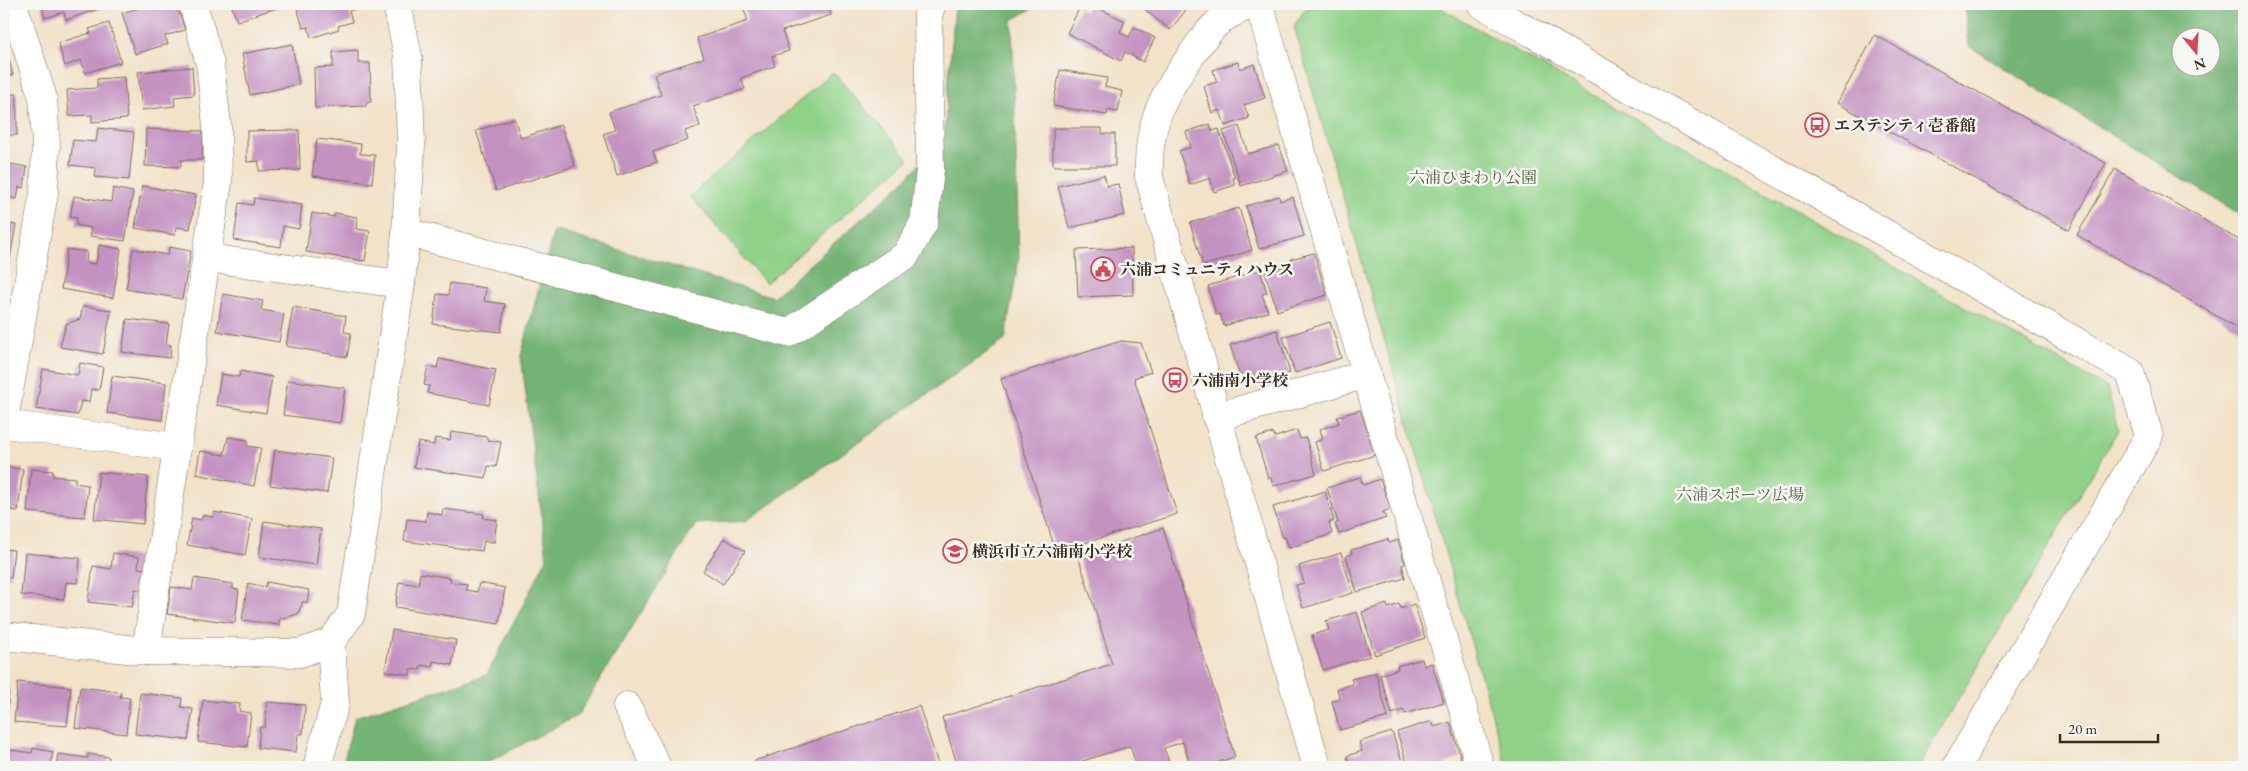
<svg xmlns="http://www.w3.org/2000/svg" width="2248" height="771" viewBox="0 0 2248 771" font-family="'EB Garamond','Noto Serif JP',serif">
<rect width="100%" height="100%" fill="#f6f6f2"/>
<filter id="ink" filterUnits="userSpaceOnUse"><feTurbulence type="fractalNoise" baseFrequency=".02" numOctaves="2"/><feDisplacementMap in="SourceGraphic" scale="10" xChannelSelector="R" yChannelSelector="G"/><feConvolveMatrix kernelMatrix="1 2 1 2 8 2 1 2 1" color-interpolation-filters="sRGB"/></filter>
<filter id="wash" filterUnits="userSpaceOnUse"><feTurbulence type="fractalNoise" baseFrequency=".0096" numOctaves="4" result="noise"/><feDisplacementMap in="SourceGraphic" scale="20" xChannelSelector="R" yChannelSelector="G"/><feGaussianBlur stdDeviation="1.12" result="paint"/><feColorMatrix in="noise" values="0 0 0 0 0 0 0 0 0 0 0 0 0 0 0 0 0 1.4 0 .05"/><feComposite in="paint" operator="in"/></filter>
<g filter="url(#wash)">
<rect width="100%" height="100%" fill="#f2e2c8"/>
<g fill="#8fd188" stroke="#657e53">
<path d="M1324 4H1434L2107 388 2118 430 1918 767H1507L1294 26 1305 9Z"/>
<path d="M833 72 909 159 766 283 690 196Z"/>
</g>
<g fill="#73b374" stroke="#576e49" fill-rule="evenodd">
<path d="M955 4H1040L1012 20 1019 258 1005 340 746 521 696 524 578 715 479 767H342L355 717 487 675 547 558 521 356 554 230 773 297 900 185 944 138Z"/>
<path d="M1965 4H2244L2237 12 2244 15V217L1969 46ZM2180 38H2210V68H2180Z"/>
</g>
<g id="blocks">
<g fill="#c392c1">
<path d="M41 4H103L104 7 66 20 64 12 45 18Z"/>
<path d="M153 4H160L162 8 176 4 185 30 165 36 168 44 135 54 122 13Z"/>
<path d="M231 4H282V6L237 21Z"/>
<path d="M296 4H354L356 9 349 11 352 22 338 26 339 29 311 38 308 27 303 28Z"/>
<path d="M742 4H828L831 15 782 31 789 51 772 56 775 66 741 78 745 89 693 106 700 126 685 131 688 140 653 152 657 162 617 176 603 134 615 130 609 112 661 95 654 74 704 58 697 38 748 21Z"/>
<path d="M1089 4 1125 21 1120 32 1129 37 1134 27 1155 38 1143 62 1125 52 1121 61 1067 33 1079 9 1085 12Z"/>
<path d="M1138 4H1191L1170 30Z"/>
<path d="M109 23 121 62 85 73 81 60 65 66 58 43 91 33 89 29Z"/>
<path d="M1875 35 2106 163 2069 230 1837 103Z"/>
<path d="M4 41 13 75 4 77Z"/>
<path d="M292 44 299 84 250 95 242 54Z"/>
<path d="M358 50V63H370L371 102H366V106L315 108 314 68 333 67V52Z"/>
<path d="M1238 62 1240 69 1254 64 1265 98 1244 105 1249 118 1225 126 1220 110 1212 113 1204 86 1217 82 1213 70Z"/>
<path d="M192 67 194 95 174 97 175 106 142 110 138 72Z"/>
<path d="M1060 70 1107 78 1105 87 1122 91 1118 112 1108 110 1107 115 1053 106Z"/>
<path d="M124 77 127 119 92 122V115L69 116 67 90 97 88V79Z"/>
<rect x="4" y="94" width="13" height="41"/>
<path d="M514 118 521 138 561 125 575 166 496 191 476 131Z"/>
<path d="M1210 124 1212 131 1219 129 1235 178H1233L1235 185 1214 192 1210 178 1190 185 1179 151 1191 147 1186 132Z"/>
<path d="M1239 126 1248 154 1279 145 1288 171 1241 186 1223 131Z"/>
<path d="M98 128 134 132 129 180 95 177 96 168 70 165 73 140 96 142Z"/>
<path d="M1053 128H1102V134H1115V166H1053Z"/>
<path d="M146 129 203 131 202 160H181V167L145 166Z"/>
<path d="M299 130 300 170 259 171V161L247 162V131Z"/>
<path d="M317 139 361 144 360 154 375 155 372 183 312 176Z"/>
<path d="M4 163 27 167 24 188 19 187 17 199 7 197 5 207Z"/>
<path d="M2115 169 2244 243V332L2077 235Z"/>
<path d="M1104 175 1107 186 1118 184 1125 215 1069 228 1058 186Z"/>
<path d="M142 186 196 195 190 229 176 227 175 235 135 228Z"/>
<path d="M113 188 133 192 125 241 90 236 91 228 76 225 77 218 70 217 74 196 111 202Z"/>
<path d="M1279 196 1280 201 1293 197 1304 236 1259 249 1246 206Z"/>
<path d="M254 198 302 205 299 229 283 226 281 247 234 240 239 203 253 205Z"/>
<path d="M1239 208 1252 250 1203 266 1190 223Z"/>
<path d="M312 213 334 217 335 213 357 217 356 229 370 231 365 261 306 252Z"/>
<path d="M4 223 16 225 9 263 4 262Z"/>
<path d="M99 245 121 249 113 298 61 289 67 249 87 252 86 263 96 264Z"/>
<path d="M169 247 191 251 182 299 126 289 133 249 168 255Z"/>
<path d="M1132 248 1133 295 1078 297 1076 250Z"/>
<path d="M1314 253 1327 295 1277 311 1265 272 1292 264 1291 259Z"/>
<path d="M1260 270 1267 293 1262 294 1268 312 1224 326 1220 314 1216 315 1208 286Z"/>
<path d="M450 283 486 288 484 301 505 304 501 332 433 324 437 294 448 295Z"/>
<path d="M223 294 263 301 261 310 284 314 279 342 217 331Z"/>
<path d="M83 306 111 310 103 354 60 347 66 324 80 319Z"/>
<path d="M293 307 346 316 344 332 351 333 347 357 286 346Z"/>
<path d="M127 319 169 324 166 344 171 345 170 358 122 352Z"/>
<path d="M1330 322 1341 358 1295 373 1283 337Z"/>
<path d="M1277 330 1290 373 1250 385 1248 378 1241 380 1230 345Z"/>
<path d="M1121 341 1141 343 1151 372 1134 378 1177 514 1056 552 1001 379Z"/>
<path d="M439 359 496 370 489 405 427 393 429 386 424 385 428 366 437 368Z"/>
<path d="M80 363 103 367 99 390 91 389 89 402 81 401 78 415 36 409 43 369 78 375Z"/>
<path d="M240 371 272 377 266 413 216 405 221 374 239 377Z"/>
<path d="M112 376 166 383 162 420 107 413Z"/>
<path d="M288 380 345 388 340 423 283 415Z"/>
<path d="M1360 410 1375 455 1324 471 1315 442 1323 439 1320 429 1339 423 1337 417Z"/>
<path d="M1297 430 1300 439 1306 438 1316 474 1273 486 1271 478H1268L1256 438 1273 433 1275 437Z"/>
<path d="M451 432 487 437V440L501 442 496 467 488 466 486 478 414 467 418 442 434 445 435 438 450 440Z"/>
<path d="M228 437 248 440 247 446 261 448 254 486 196 474 200 451 224 455Z"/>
<path d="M275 450 332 458 327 493 270 485Z"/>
<path d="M4 467 23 469 18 511 4 509Z"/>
<path d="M31 469 53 471V476L75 478V483L88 485 85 517 27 512Z"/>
<path d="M99 472 148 477 143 524 94 519Z"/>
<path d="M1360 477 1363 485 1380 479 1391 509 1383 512 1386 518 1339 534 1335 524 1338 523 1327 488Z"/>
<path d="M1325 491 1334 521 1329 523 1332 534 1289 548 1285 537 1283 538 1273 507Z"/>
<path d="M443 509 484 514 483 518 497 520 494 542 484 541 482 551 404 541 407 519 426 521 427 512 442 515Z"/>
<path d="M214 512 252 519 245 555 187 545 192 518 201 520 203 515 213 517Z"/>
<path d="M264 521 321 529 316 565 259 557Z"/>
<path d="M1163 528 1235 757 1202 767H1191L1183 742 1164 748 1171 767H1137L1130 746 1064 767H958L942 717 1112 664 1078 556Z"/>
<path d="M724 538 745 551 723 584 703 571Z"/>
<path d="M1388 539 1389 543 1398 540 1405 564 1402 565 1405 578 1357 592 1346 556 1352 554 1351 550Z"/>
<path d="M4 549 14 550 11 578 4 577Z"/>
<path d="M25 553 80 558 78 583 66 582 64 599 21 595Z"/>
<path d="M113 553 139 557 138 568 145 569 143 590 135 589 132 607 88 602 93 566 111 569Z"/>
<path d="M1341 553 1353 593 1303 608 1296 585 1304 583 1299 566Z"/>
<path d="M420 573 451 578 450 582 467 584 466 590 477 592 479 583 505 588 499 624 395 607 399 582 418 585Z"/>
<path d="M194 578 233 584V589L239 590 235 623 167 614 171 587 192 590Z"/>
<path d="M267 582 309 590 307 603 303 601 298 614 279 619V625L242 620 248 583 265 587Z"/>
<path d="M1387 604 1388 608 1399 604 1401 609 1414 604 1425 638 1375 655 1362 612Z"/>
<path d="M1357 612 1370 656 1323 670 1312 635 1329 630 1326 621Z"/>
<path d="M392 630 456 640 452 665 433 661 432 667 421 665 420 670 410 669V675L385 671Z"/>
<path d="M1422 659 1424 666 1432 663 1444 702 1405 714 1404 710 1392 714 1380 675 1398 669 1397 666Z"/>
<path d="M1376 673 1388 717 1340 730 1332 701 1340 699 1337 689 1353 684 1351 679Z"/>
<path d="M18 682 71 687 67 726 14 722Z"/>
<path d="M80 687 121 692 120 697 130 698 126 734 75 728Z"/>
<path d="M4 688H9L7 720H4Z"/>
<path d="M140 693 182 698 181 707 193 709 188 740 135 734Z"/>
<path d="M203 700 240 704 239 711 251 713 247 747 198 742Z"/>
<path d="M267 702 305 705 303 734H298L296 752 258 748 260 727H265Z"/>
<path d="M919 706 939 767H756L754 761Z"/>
<path d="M1432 721 1434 727 1450 722 1461 758 1444 764 1445 767H1408L1397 732Z"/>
<path d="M1392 732 1404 767H1350L1347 756 1362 751 1359 742Z"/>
<path d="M33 748 53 752 50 767H4V749L32 753Z"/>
<path d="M58 754 88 758V754L109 757 108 767H56Z"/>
<path d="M116 760 166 764 165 767H115Z"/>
</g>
</g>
</g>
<g filter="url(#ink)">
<use href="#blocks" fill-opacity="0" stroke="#7b6a5a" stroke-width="1"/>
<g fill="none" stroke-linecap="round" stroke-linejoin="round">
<g stroke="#7b6a5a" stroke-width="29">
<g id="minor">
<path d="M1259 4 1480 767"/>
<path d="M406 232 788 333 906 255 924 222 930 170 928 15 932 4"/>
<path d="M208 258 401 284"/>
<path d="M1216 417 1367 374"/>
<path d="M4 420 44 193 46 143 43 98 13 4"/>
<path d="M4 424 176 447"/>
<path d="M146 651 218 182 217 125 210 64 193 4"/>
<path d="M627 706 657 767"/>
<path d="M317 767 335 703 331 642"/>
</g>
</g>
<g stroke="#7b6a5a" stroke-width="29">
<g id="tertiary">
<path d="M1253 4C1243 8 1231 13 1222 19 1209 29 1199 44 1190 57 1161 98 1147 126 1149 177L1317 767"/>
<path d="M1481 4 2130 372 2149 436 1956 767"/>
<path d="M4 636 146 651 300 653 331 642 351 614 401 284 406 232 411 145 408 56 397 4"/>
</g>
</g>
<use href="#minor" stroke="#fff" stroke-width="28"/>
<use href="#tertiary" stroke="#fff" stroke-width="28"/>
</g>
</g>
<defs>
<g id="bus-ring" transform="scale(1.25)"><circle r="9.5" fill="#f6f6f2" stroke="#d1495b" stroke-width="1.5"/><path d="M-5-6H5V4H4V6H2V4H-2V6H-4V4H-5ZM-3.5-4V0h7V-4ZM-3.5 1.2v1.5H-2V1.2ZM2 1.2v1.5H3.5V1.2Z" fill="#d1495b"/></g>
<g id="civic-ring" transform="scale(1.25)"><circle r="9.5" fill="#f6f6f2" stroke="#d1495b" stroke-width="1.5"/><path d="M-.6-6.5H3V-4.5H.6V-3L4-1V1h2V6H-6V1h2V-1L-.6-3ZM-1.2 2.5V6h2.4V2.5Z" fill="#d1495b"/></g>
<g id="school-ring" transform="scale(1.25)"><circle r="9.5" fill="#f6f6f2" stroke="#d1495b" stroke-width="1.5"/><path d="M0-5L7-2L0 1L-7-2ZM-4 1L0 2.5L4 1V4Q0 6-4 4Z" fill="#d1495b"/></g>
</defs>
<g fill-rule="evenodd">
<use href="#bus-ring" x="1817" y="125"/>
<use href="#civic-ring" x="1103" y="269"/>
<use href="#bus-ring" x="1175" y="380"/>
<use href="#school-ring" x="955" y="551"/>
</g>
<g text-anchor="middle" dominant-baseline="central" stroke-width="5" stroke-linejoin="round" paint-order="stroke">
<g font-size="16" font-weight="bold" fill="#3b2a1e" stroke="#f6f6f2" text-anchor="start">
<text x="1834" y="125">エステシティ壱番館</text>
<text x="1120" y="269">六浦コミュニティハウス</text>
<text x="1192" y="380">六浦南小学校</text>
<text x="972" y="551">横浜市立六浦南小学校</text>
</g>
<g font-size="16" fill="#545c3e" stroke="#f6f6f2">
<text x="1473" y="177">六浦ひまわり公園</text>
<text x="1740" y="494">六浦スポーツ広場</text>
</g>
</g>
<rect width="2248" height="771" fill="none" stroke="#f6f6f2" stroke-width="20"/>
<g transform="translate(2196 52) rotate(162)"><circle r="24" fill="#f6f6f2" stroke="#aba49d"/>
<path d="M0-4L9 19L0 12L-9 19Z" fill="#d1495b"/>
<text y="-8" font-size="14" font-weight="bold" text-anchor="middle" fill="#3b2a1e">N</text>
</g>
<path d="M2060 734v8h98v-8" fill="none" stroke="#3b2a1e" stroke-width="2.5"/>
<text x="2068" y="734" font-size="15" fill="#3b2a1e" stroke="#f6f6f2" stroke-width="4" paint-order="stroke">20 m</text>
</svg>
